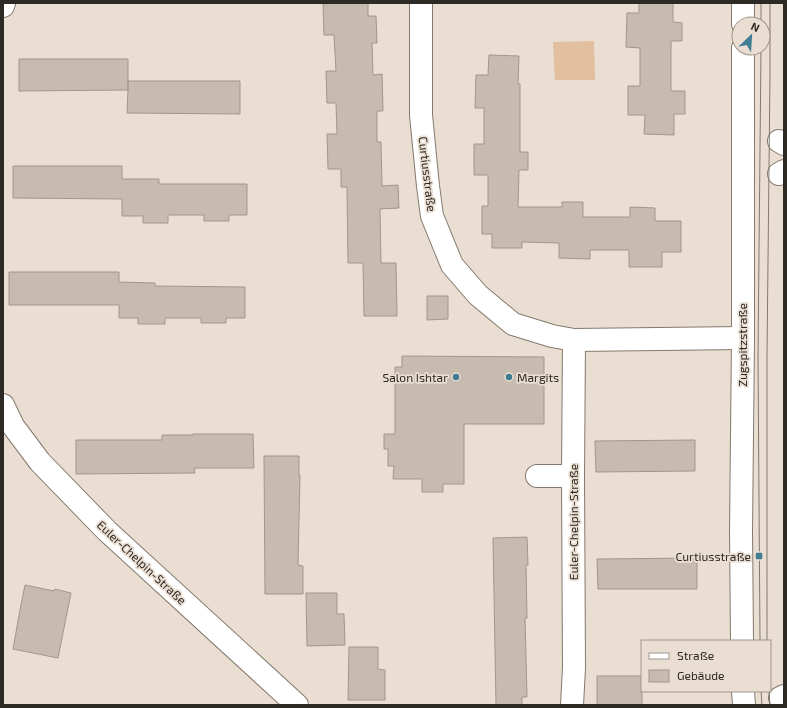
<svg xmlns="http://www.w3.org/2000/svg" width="787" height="708" viewBox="0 0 787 708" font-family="'Exo 2',sans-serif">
<rect width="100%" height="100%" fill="#eaded2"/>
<path fill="#e1bf9f" d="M594 41 595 80H555L553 42Z"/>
<g fill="#c7bbb0" stroke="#a2968b">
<path d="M333 3H368V16H376L377 43H372L373 75 382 74 383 111H377V142H381L382 186 398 185 399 208 380 209 381 263H396L397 316H364L363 263H348L347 187H341V169H328L327 134H337L336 103H327L326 71H336L334 35H324L323 4Z"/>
<path d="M639 3H673V22L682 23V41H671V91H685V114H674V135L644 134 645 115H628V86H640V48L626 47 627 13H639Z"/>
<path d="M489 55 519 56 518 84H520V152H528V170H519L518 207H562V202H583V217H630V207L655 208V221H681V252H662V267H629V250H590V259L559 258V243L522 242V248H492V234H482V206H488V175H474V144H484V108H475L476 75H488Z"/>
<path d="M19 59H128V90V81H240V114L127 113 128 90 19 91Z"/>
<path d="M13 166H122V179H159V184H247V215H229V221H204V215H168V223H143V216H122V199L13 198Z"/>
<path d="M9 272H119V282L155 283V286L245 287V318H226V323H201V318H165V324H138V318H119V305H9Z"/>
<path d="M427 296H448V319L427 320Z"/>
<path d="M402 356 544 357V424H464V484H443V492H422V479H393L394 466H388V449H384V434H395V367H402Z"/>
<path d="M193 434H253L254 468H194L195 473 76 474V440H162V435H193Z"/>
<path d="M695 440V471L596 472 595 441Z"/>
<path d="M264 456H299V475H300L298 565 303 566V594H265Z"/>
<path d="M527 537 528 565H526L527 618H525L527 697H522V705H496L493 538Z"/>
<path d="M697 558V589H598L597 559Z"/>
<path d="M25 585 54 591 55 589 71 593 58 658 13 649 20 610Z"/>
<path d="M306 593H337V614H344L345 645 307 646Z"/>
<path d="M349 647H378V669L385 670V700H348Z"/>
<rect x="597" y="676" width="45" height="29"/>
</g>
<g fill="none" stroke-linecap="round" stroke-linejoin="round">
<g stroke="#84796e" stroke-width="24">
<g id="minor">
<path d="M421 3V115L428 186 432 216 452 265 478 295 513 324 552 336 574 340 743 338"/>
<path d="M3 6 4 3"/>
<path d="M743 24V3"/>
<path d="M779 141 784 144"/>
<path d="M779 174 784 171"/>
<path d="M3 405 13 426 40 462 107 531 297 705"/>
<path d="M537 476H573"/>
<path d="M742 641 741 532 743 338V48"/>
<path d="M743 691 744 705"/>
<path d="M780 698 784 696"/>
<path d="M572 705 574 668 573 476 574 340"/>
</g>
</g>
<use href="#minor" stroke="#fff" stroke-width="22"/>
<g stroke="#807870" stroke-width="1">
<path d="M761 3V24"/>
<path d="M760 641 758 356 761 48"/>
<path d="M767 641V356L770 73V3"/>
<path d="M761 691 762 705"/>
<path d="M769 691 770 705"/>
</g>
</g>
<g fill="#3f7e92" stroke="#eaded2" stroke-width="1.5">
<circle cx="456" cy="377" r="4"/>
<circle cx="509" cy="377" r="4"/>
<rect x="755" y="552" width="8" height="8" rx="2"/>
</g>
<g text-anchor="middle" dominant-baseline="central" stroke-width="3.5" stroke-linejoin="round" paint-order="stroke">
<g font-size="12" fill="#2d2924" stroke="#eaded2">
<text transform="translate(428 174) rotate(83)">Curtiusstraße</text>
<text transform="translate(742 345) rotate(-90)">Zugspitzstraße</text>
<text transform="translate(573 522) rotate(-90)">Euler-Chelpin-Straße</text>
<text transform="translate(142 562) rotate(43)">Euler-Chelpin-Straße</text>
</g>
<g font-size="12" fill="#2d2924" stroke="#eaded2" text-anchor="end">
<text x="448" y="377">Salon Ishtar</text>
<text x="517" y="377" text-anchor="start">Margits</text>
<text x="751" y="556">Curtiusstraße</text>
</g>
</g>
<rect width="787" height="708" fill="none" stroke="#2d2924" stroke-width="8"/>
<rect x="641" y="640" width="130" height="52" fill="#eaded2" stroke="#9e968c"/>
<rect x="649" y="653" width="20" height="6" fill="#ffffff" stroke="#9e968c"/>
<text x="677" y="660" font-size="12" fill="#2d2924">Straße</text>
<rect x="649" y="670" width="20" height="12" fill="#c7bbb0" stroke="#9e968c"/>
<text x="677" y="680" font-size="12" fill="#2d2924">Gebäude</text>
<g transform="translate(751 36) rotate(25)"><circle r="19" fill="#eaded2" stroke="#9e968c"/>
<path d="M0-3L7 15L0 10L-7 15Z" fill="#3f7e92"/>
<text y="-6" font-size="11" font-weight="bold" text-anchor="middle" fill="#2d2924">N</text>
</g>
</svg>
